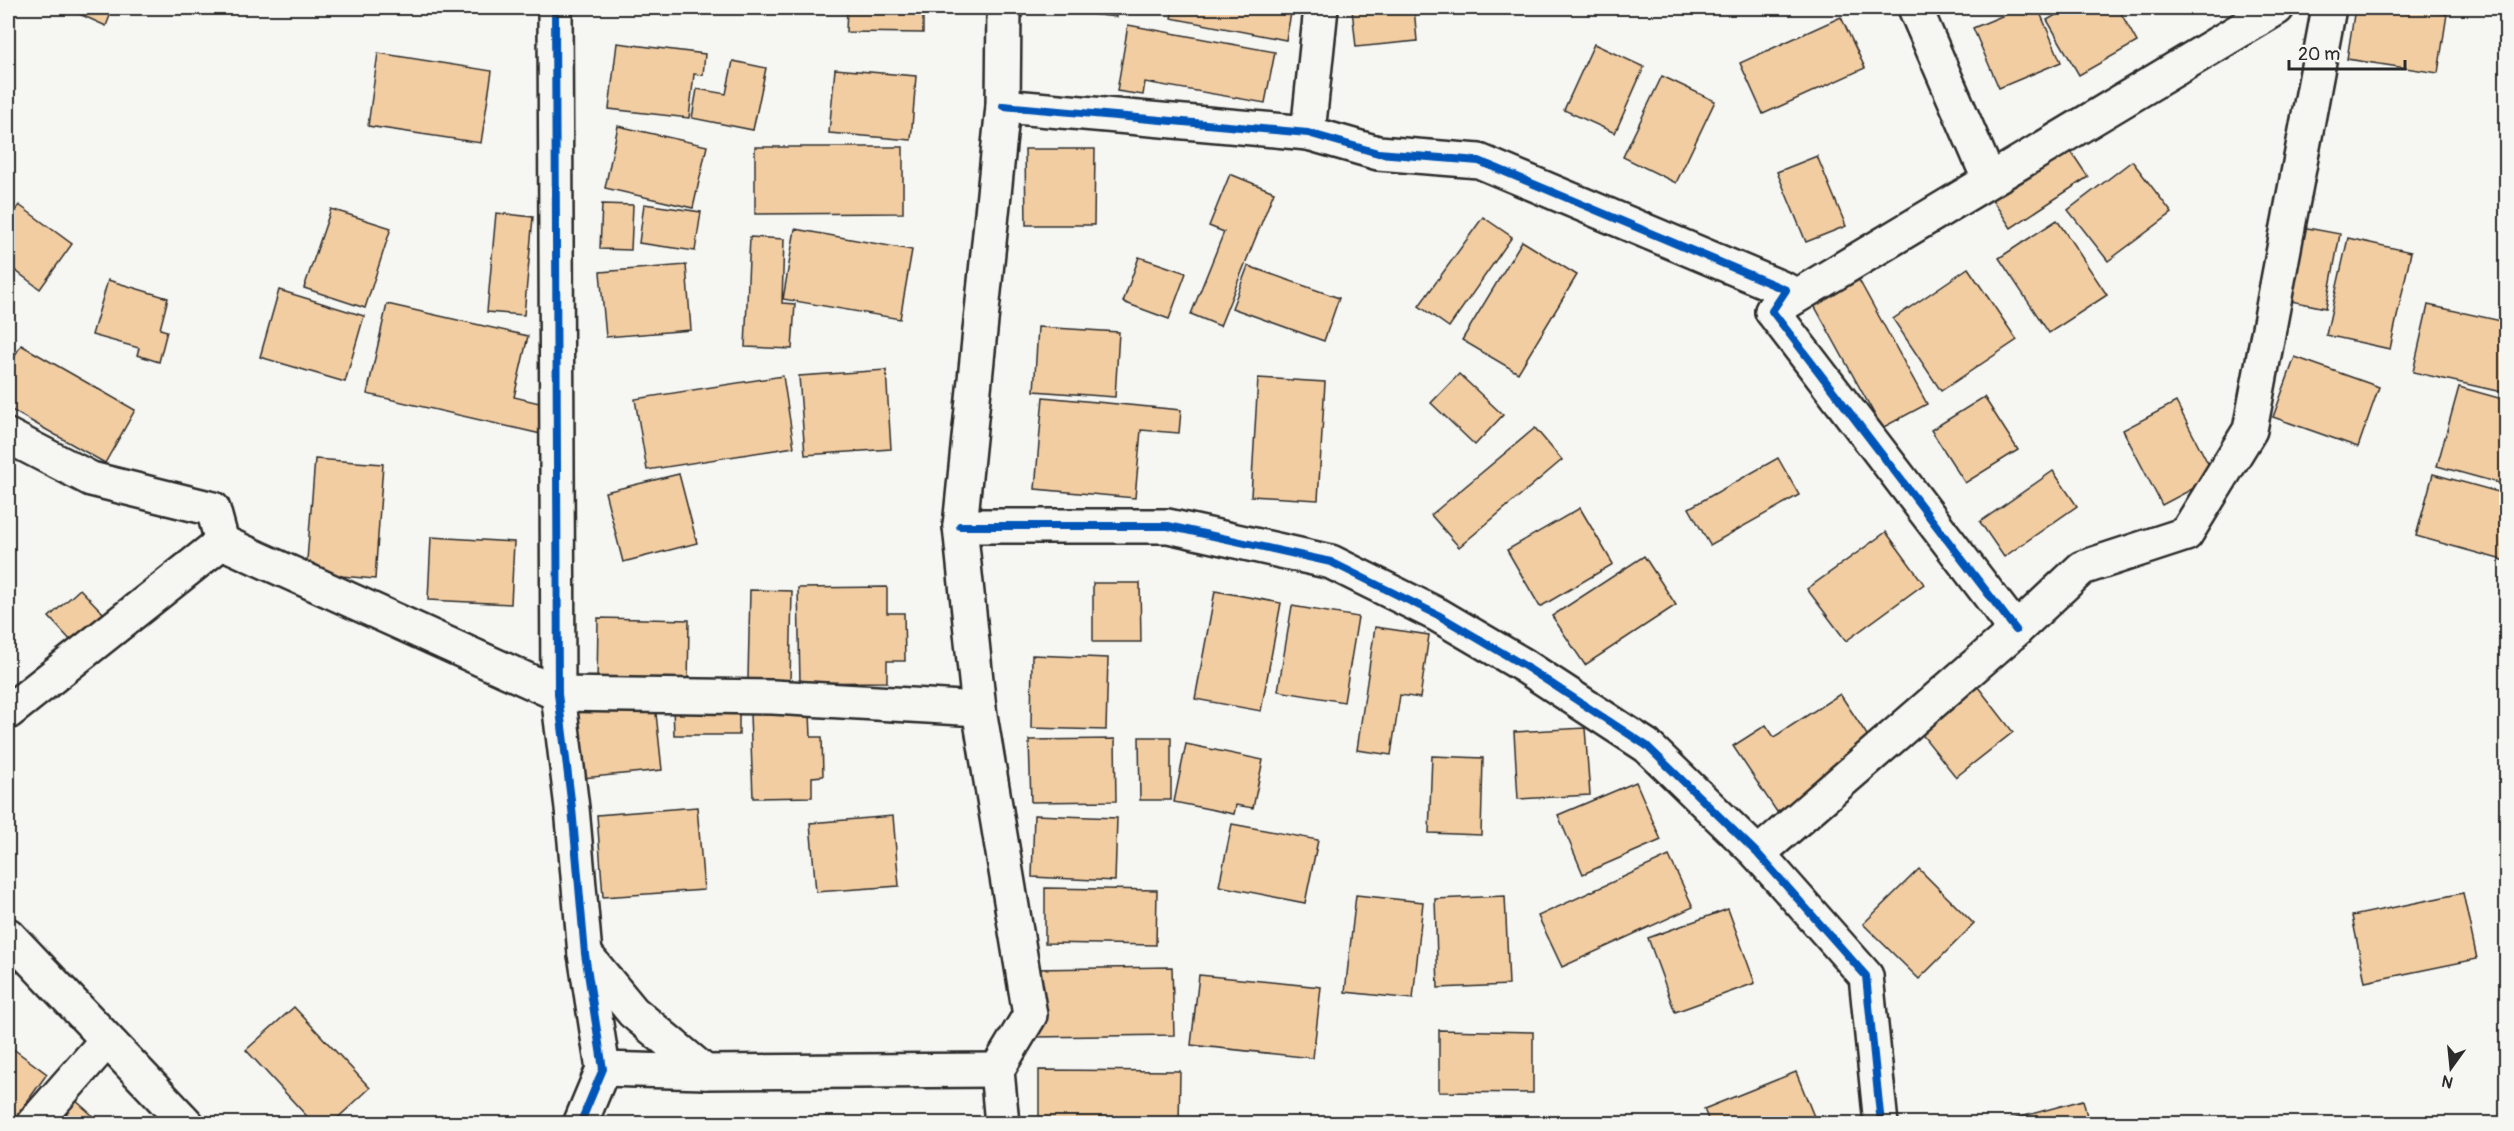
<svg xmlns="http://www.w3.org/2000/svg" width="2514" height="1131" viewBox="0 0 2514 1131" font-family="Pangolin,sans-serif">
<rect width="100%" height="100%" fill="#f6f6f2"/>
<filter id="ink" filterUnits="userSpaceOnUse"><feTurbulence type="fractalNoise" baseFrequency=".0167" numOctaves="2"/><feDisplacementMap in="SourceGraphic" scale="12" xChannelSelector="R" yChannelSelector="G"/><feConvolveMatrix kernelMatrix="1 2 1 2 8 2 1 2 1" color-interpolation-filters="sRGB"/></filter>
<g filter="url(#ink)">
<g fill="#f2cda2" stroke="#2b2b2b" stroke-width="1.5">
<path d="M66 8H113L106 26Z"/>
<path d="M847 8H923V33L846 32Z"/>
<path d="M1034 8H1117L1116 17Z"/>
<path d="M1173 8H1292L1286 40 1171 18Z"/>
<path d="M1365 8H1414L1417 41 1356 47 1352 9Z"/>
<path d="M2021 8H2038L2061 62 1999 88 1973 28Z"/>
<path d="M2068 8H2118L2137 42 2079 75 2047 20Z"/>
<path d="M2355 8H2404L2447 14 2438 73 2347 59Z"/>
<path d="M1841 17 1865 68 1763 114 1740 63Z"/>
<path d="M1128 25 1275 52 1265 103 1145 82 1143 95 1117 91Z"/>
<path d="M617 43 705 54 703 75 694 74 689 118 609 109Z"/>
<path d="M1594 44 1644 67 1615 133 1564 110Z"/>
<path d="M378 53 492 71 481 143 368 126Z"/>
<path d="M733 61 766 68 753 130 692 118 697 89 726 94Z"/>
<path d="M835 69 916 76 911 140 829 133Z"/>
<path d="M1662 76 1715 101 1676 183 1623 157Z"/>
<path d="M618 126 707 146 693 208 605 188Z"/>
<path d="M755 147H903V213L755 214Z"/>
<path d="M2068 147 2088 177 2011 228 1991 198Z"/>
<path d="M1025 149H1095L1094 225H1026Z"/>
<path d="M1817 156 1846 226 1806 242 1777 172Z"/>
<path d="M2132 161 2172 213 2108 261 2068 210Z"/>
<path d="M1230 174 1274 192 1220 326 1191 314 1224 232 1209 226Z"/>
<path d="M602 204 633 205 631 250 600 249Z"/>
<path d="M644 204 701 212 695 251 639 243Z"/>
<path d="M19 205 72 244 40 289 8 265V221Z"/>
<path d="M331 209 391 228 365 308 304 288Z"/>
<path d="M496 213 533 217 524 315 487 312Z"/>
<path d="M1483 217 1512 237 1449 327 1419 306Z"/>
<path d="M2057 220 2107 295 2049 333 1999 258Z"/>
<path d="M2291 225 2340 234 2326 308 2277 298Z"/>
<path d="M795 229 912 250 900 319 783 299Z"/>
<path d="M750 237 784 239 782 303 795 304 792 349 745 347Z"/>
<path d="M2348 238 2411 252 2390 349 2326 335Z"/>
<path d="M1522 241 1577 275 1518 373 1462 340Z"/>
<path d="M1139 257 1186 273 1169 319 1123 302Z"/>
<path d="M686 265 691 330 606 337 600 272Z"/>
<path d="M1248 266 1339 298 1324 341 1232 308Z"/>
<path d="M1968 268 2017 340 1941 391 1893 319Z"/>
<path d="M108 280 168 298 160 329 167 331 159 362 137 355 139 348 92 335Z"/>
<path d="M1859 280 1927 404 1882 428 1814 305Z"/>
<path d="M279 290 364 316 345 382 260 357Z"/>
<path d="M387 304 528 336 514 397 548 405 541 434 367 394Z"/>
<path d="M2428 305 2506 322V393L2413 372Z"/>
<path d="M1038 327 1119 332 1115 397 1034 391Z"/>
<path d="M21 345 135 410 105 463 8 408V368Z"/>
<path d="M2295 357 2379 387 2358 447 2273 417Z"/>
<path d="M886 370 891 449 805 455 799 376Z"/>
<path d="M1459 374 1503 415 1475 445 1431 403Z"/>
<path d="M783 376 794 447 647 470 635 399Z"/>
<path d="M1258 378 1325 382 1318 500 1251 496Z"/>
<path d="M2459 387 2506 400V485L2437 466Z"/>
<path d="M1043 397 1181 410 1179 433 1141 430 1135 498 1035 489Z"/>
<path d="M1984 397 2018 450 1965 483 1931 430Z"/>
<path d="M2176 402 2215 477 2162 505 2123 430Z"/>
<path d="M1535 428 1562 460 1459 547 1431 515Z"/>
<path d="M1778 458 1799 495 1710 545 1689 508Z"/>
<path d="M315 459 383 464 375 579 306 573Z"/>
<path d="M2053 471 2077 506 2004 557 1980 522Z"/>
<path d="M679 474 697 543 623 562 605 492Z"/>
<path d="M2433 474 2506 494V561L2416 536Z"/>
<path d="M1580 508 1613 564 1540 607 1507 550Z"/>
<path d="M1886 532 1924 584 1846 641 1807 589Z"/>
<path d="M431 537 514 542 511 604 428 600Z"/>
<path d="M1644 556 1676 605 1585 665 1552 616Z"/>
<path d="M1093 583H1140L1141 642H1093Z"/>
<path d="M887 587V613H904L905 661H887V682L800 683 798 588Z"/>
<path d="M80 589 104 614 73 643 49 617Z"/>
<path d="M750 590 792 591 790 681 748 679Z"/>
<path d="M1215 591 1281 603 1261 711 1195 699Z"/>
<path d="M1292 606 1358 617 1344 702 1278 691Z"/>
<path d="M598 618 689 620 688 688 597 687Z"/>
<path d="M1375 627 1429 635 1420 698 1400 695 1391 755 1357 750Z"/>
<path d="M1032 655 1108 658 1106 730 1031 728Z"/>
<path d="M1978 687 2013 732 1956 777 1920 732Z"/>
<path d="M1840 694 1875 747 1777 812 1733 746 1766 725 1774 737Z"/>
<path d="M655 704 662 770 583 778 576 712Z"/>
<path d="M739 705V735H674L673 706Z"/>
<path d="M810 713 811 737H822L823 776 812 777V797L753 798 750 714Z"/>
<path d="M1585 728 1590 795 1518 799 1514 732Z"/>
<path d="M1139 737H1171V800H1140Z"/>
<path d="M1115 739 1116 801 1031 802 1029 740Z"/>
<path d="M1186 744 1263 760 1253 808 1236 805 1234 814 1174 802Z"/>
<path d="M1432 756 1483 758 1481 835 1429 833Z"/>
<path d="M1636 782 1661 840 1583 874 1558 815Z"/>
<path d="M697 807 704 890 603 897 597 815Z"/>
<path d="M1034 815 1117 818 1115 881 1032 877Z"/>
<path d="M893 816 899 886 816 892 810 823Z"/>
<path d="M1232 824 1318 840 1305 903 1219 886Z"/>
<path d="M1669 856 1693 907 1562 967 1538 916Z"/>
<path d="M1919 869 1974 924 1919 979 1863 924Z"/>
<path d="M1045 888 1157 890 1156 945 1045 943Z"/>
<path d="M2463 893 2477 959 2365 982 2352 916Z"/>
<path d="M1356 895 1423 902 1413 999 1345 992Z"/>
<path d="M1505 896 1509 985 1438 988 1435 899Z"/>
<path d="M1728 909 1755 983 1675 1012 1648 938Z"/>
<path d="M1172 967 1174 1035 1034 1037 1033 969Z"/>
<path d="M1199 975 1321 987 1313 1058 1191 1045Z"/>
<path d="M294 1007 370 1088 331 1124H314L246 1050Z"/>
<path d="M1439 1030 1533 1032V1093L1439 1092Z"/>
<path d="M8 1045 47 1074 11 1124H8Z"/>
<path d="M1039 1070 1180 1071 1179 1124H1039Z"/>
<path d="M1796 1072 1817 1124H1710L1704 1109Z"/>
<path d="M74 1099 102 1124H53Z"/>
<path d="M2083 1100 2089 1124H1995Z"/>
</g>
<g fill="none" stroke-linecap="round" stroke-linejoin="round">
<g stroke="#2b2b2b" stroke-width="38">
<g id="street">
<path d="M555 8 558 694 572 808 585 954 603 1069 580 1124"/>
<path d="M1915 8 1989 179"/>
<path d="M1003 106 1308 133 1378 153 1479 161 1786 290 1772 311 2016 630"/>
<path d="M1308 133 1321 8"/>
<path d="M1772 311 2277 8"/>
<path d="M8 436 91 479 213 509 222 542"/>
<path d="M960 526H1168L1331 562 1438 615 1523 665 1647 746 1758 854 1866 976 1881 1124"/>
<path d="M8 712 222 542 558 694 773 697 979 709"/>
<path d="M1758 854 2016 630 2082 568 2186 534 2250 430 2329 8"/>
<path d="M8 935 187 1124"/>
<path d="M585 954 633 1012 705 1072"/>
<path d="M603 1069 705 1072 997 1070"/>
<path d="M33 1124 107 1040"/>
<path d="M1002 1124 997 1070 1030 1015 979 709 960 526 1003 106 1004 8"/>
</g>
</g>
<use href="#street" stroke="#f6f6f2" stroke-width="33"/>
<g stroke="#f6f6f2" stroke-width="11">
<g id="cycleway">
<path d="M555 8 558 694 572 808 585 954 603 1069 580 1124"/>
<path d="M1003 106 1308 133 1378 153 1479 161 1786 290 1772 311 2016 630"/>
<path d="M960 526H1168L1331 562 1438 615 1523 665 1647 746 1758 854 1866 976 1881 1124"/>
</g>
</g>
<use href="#cycleway" stroke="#0057b8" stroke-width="8"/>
</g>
</g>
<rect width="2514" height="1131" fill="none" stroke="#f6f6f2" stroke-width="30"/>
<rect x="15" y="15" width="2484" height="1101" fill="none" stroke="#2b2b2b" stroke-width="2" filter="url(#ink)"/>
<g transform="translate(2451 1068) rotate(195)" stroke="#f6f6f2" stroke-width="4.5" paint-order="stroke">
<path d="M0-4.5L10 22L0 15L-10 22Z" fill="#2b2b2b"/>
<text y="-9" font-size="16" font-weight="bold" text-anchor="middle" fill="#2b2b2b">N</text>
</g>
<path d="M2289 60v9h116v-9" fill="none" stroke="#2b2b2b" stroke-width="3"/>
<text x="2298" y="60" font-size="18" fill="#2b2b2b" stroke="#f6f6f2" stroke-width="4.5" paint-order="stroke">20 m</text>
</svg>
